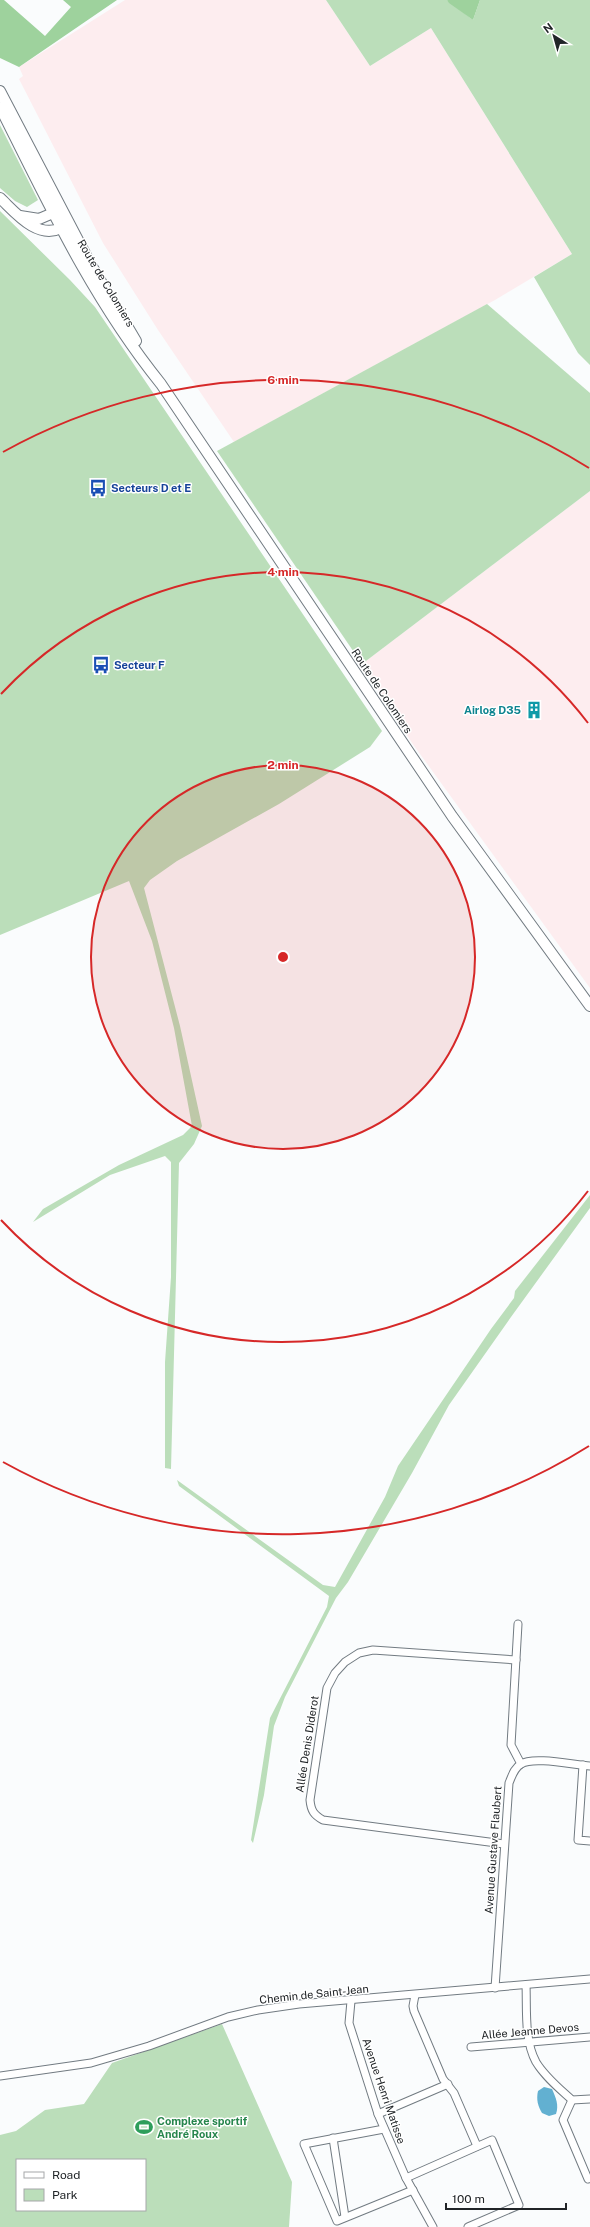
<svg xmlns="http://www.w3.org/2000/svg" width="590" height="2227" viewBox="0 0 590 2227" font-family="'Public Sans',sans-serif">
<rect width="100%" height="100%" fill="#fafcfd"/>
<g fill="#fdedef">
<path d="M125 0H326L370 66 431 28 572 254 495 300 234 442 158 330 103 243 19 79 23 76 19 67Z"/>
<path d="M590 491V988L412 743 362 664Z"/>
</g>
<g fill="#bbdeba" fill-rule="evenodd">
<path d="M326 0H447L473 20 480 0H590V365L578 353 534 277 572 254 431 28 370 66Z"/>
<path d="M0 125 38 200 27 207 15 201 0 188Z"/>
<path d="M0 211 70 280 95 307 382 731 370 747 279 804 177 861 150 880 144 888 180 1026 202 1126 194 1144 179 1163 171 1469 165 1468V1362L171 1277V1162L165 1156 110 1175 33 1222 43 1209 119 1165 183 1135 192 1126 174 1028 152 941 129 881 0 935Z"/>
<path d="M487 304 590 393V491L362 664 217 451Z"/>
<path d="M590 1195V1208L511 1317 449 1405 412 1473 348 1582 336 1598 285 1697 274 1726 264 1795 253 1843 251 1840 270 1718 327 1607 329 1596 179 1486 177 1480 323 1585 335 1587 385 1497 398 1466 491 1329 514 1298 515 1291Z"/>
<path d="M222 2024 292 2182 289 2227H0V2135L16 2131 45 2110 84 2104 112 2063ZM17 2160H145V2210H17Z"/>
</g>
<g fill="#9ed29d">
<path d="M0 0H4L45 36 71 7 63 0H117L19 67 0 58Z"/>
<path d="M447 0H480L473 20 449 3Z"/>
</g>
<path fill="#62b0d1" d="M544 2087 552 2089C556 2098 559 2105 556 2114L549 2116 542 2113C538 2106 536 2100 538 2091Z"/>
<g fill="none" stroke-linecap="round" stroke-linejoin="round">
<g stroke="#727b82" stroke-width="9">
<g id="street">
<path d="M518 1624 511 1745 521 1764"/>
<path d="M583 1765 578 1840 590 1841"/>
<path d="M504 1844 323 1820C314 1815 311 1811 310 1800L327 1688 335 1673 345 1662 359 1653 373 1650 516 1660"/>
<path d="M526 1985C527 2009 524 2040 536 2062 545 2077 560 2089 572 2100L590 2099"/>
<path d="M495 1988 509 1783C512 1776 514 1768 521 1764 533 1756 574 1765 590 1766"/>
<path d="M415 1995 413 2006 414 2011 443 2079 454 2093 477 2146"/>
<path d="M351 2001 349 2023 378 2114 406 2178 433 2227"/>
<path d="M471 2047 590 2037"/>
<path d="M0 2076 91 2063 149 2046 228 2017 258 2010 299 2004 590 1979"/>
<path d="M572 2100 563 2120 588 2179"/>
<path d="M378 2114 448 2084"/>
<path d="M384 2129 304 2144 337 2221 413 2190"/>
<path d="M333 2138 345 2217"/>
<path d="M406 2178 492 2140 519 2205 468 2227"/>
</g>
</g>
<g stroke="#727b82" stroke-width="12">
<g id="secondary">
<path d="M0 91 90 263 136 341"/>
<path d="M0 107C48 203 93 300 161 384L452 816 590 1006"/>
<path d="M0 198C15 212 37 240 61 228"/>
<path d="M20 216 39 219 53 213 59 216"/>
</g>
</g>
<use href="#street" stroke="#fff" stroke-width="7"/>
<use href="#secondary" stroke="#fff" stroke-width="10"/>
</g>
<circle cx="283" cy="957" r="192" fill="#d62828" fill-opacity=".12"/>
<g fill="none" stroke="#d62828" stroke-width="2">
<circle cx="283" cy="957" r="192"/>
<path d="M588 1191A385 385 0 0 1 1 1220M1 694A385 385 0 0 1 588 723"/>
<path d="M589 1446A577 577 0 0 1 3 1462M3 452A577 577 0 0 1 589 468"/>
</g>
<defs>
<g id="bus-bare" transform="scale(1.38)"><path d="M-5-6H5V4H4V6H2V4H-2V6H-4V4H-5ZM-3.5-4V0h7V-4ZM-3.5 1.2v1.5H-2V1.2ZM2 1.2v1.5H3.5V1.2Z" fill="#1a4fb4" stroke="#fff" stroke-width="2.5" paint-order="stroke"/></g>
<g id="building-bare" transform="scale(1.38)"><path d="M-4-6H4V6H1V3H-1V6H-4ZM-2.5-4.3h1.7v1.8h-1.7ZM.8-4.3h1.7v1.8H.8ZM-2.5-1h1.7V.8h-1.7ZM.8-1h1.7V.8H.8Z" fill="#0f9aa8" stroke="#fff" stroke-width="2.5" paint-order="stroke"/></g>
<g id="stadium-bare" transform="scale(1.38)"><path d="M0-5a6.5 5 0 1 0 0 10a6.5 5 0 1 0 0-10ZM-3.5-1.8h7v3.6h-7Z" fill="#2e9e5b" stroke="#fff" stroke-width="2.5" paint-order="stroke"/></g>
</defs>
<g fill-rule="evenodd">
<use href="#bus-bare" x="98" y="488"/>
<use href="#bus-bare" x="101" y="665"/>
<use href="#building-bare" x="534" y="710"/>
<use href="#stadium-bare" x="144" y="2127"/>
</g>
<g text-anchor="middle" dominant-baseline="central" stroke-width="3" stroke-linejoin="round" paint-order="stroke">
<g font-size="11" fill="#202427" stroke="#fff">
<text transform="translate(106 283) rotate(59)">Route de Colomiers</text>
<text transform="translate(382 691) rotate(56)">Route de Colomiers</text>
<text transform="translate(307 1744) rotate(-81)">Allée Denis Diderot</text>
<text transform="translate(493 1850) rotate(-86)">Avenue Gustave Flaubert</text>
<text transform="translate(314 1994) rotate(-6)">Chemin de Saint-Jean</text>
<text transform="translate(530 2031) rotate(-5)">Allée Jeanne Devos</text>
<text transform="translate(384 2091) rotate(71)">Avenue Henri Matisse</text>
</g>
<g font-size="11" font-weight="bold" fill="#164399" stroke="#fff" text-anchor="start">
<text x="111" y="488">Secteurs D et E</text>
<text x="114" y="665">Secteur F</text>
</g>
<g font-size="11" font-weight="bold" fill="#0d838f" stroke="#fff" text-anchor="end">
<text x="521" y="710">Airlog D35</text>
</g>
<g font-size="11" font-weight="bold" fill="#27864d" stroke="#fff" text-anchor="start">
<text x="157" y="2121">Complexe sportif<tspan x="157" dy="13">André Roux</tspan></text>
</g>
</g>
<circle cx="283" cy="957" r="6" fill="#d62828" stroke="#fff" stroke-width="2"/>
<g font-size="12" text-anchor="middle" font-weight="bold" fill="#d62828" stroke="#fff" stroke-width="3" stroke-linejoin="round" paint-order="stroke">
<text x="283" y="384">6 min</text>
<text x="283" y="576">4 min</text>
<text x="283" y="769">2 min</text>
</g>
<rect x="16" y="2159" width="130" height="52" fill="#ffffff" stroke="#a6a7a9"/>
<rect x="24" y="2172" width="20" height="6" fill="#ffffff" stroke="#a6a7a9"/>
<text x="52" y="2179" font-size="12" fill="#202427">Road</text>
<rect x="24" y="2189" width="20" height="12" fill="#bbdeba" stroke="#a6a7a9"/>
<text x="52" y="2199" font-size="12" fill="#202427">Park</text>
<g transform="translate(554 36) rotate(323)" stroke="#ffffff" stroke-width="3" paint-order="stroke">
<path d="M0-3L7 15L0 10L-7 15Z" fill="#202427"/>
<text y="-6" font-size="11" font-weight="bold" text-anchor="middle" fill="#202427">N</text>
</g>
<path d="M446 2203v6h120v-6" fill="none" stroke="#202427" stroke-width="2"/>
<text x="452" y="2203" font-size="12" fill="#202427" stroke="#ffffff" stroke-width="3" paint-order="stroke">100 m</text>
</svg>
